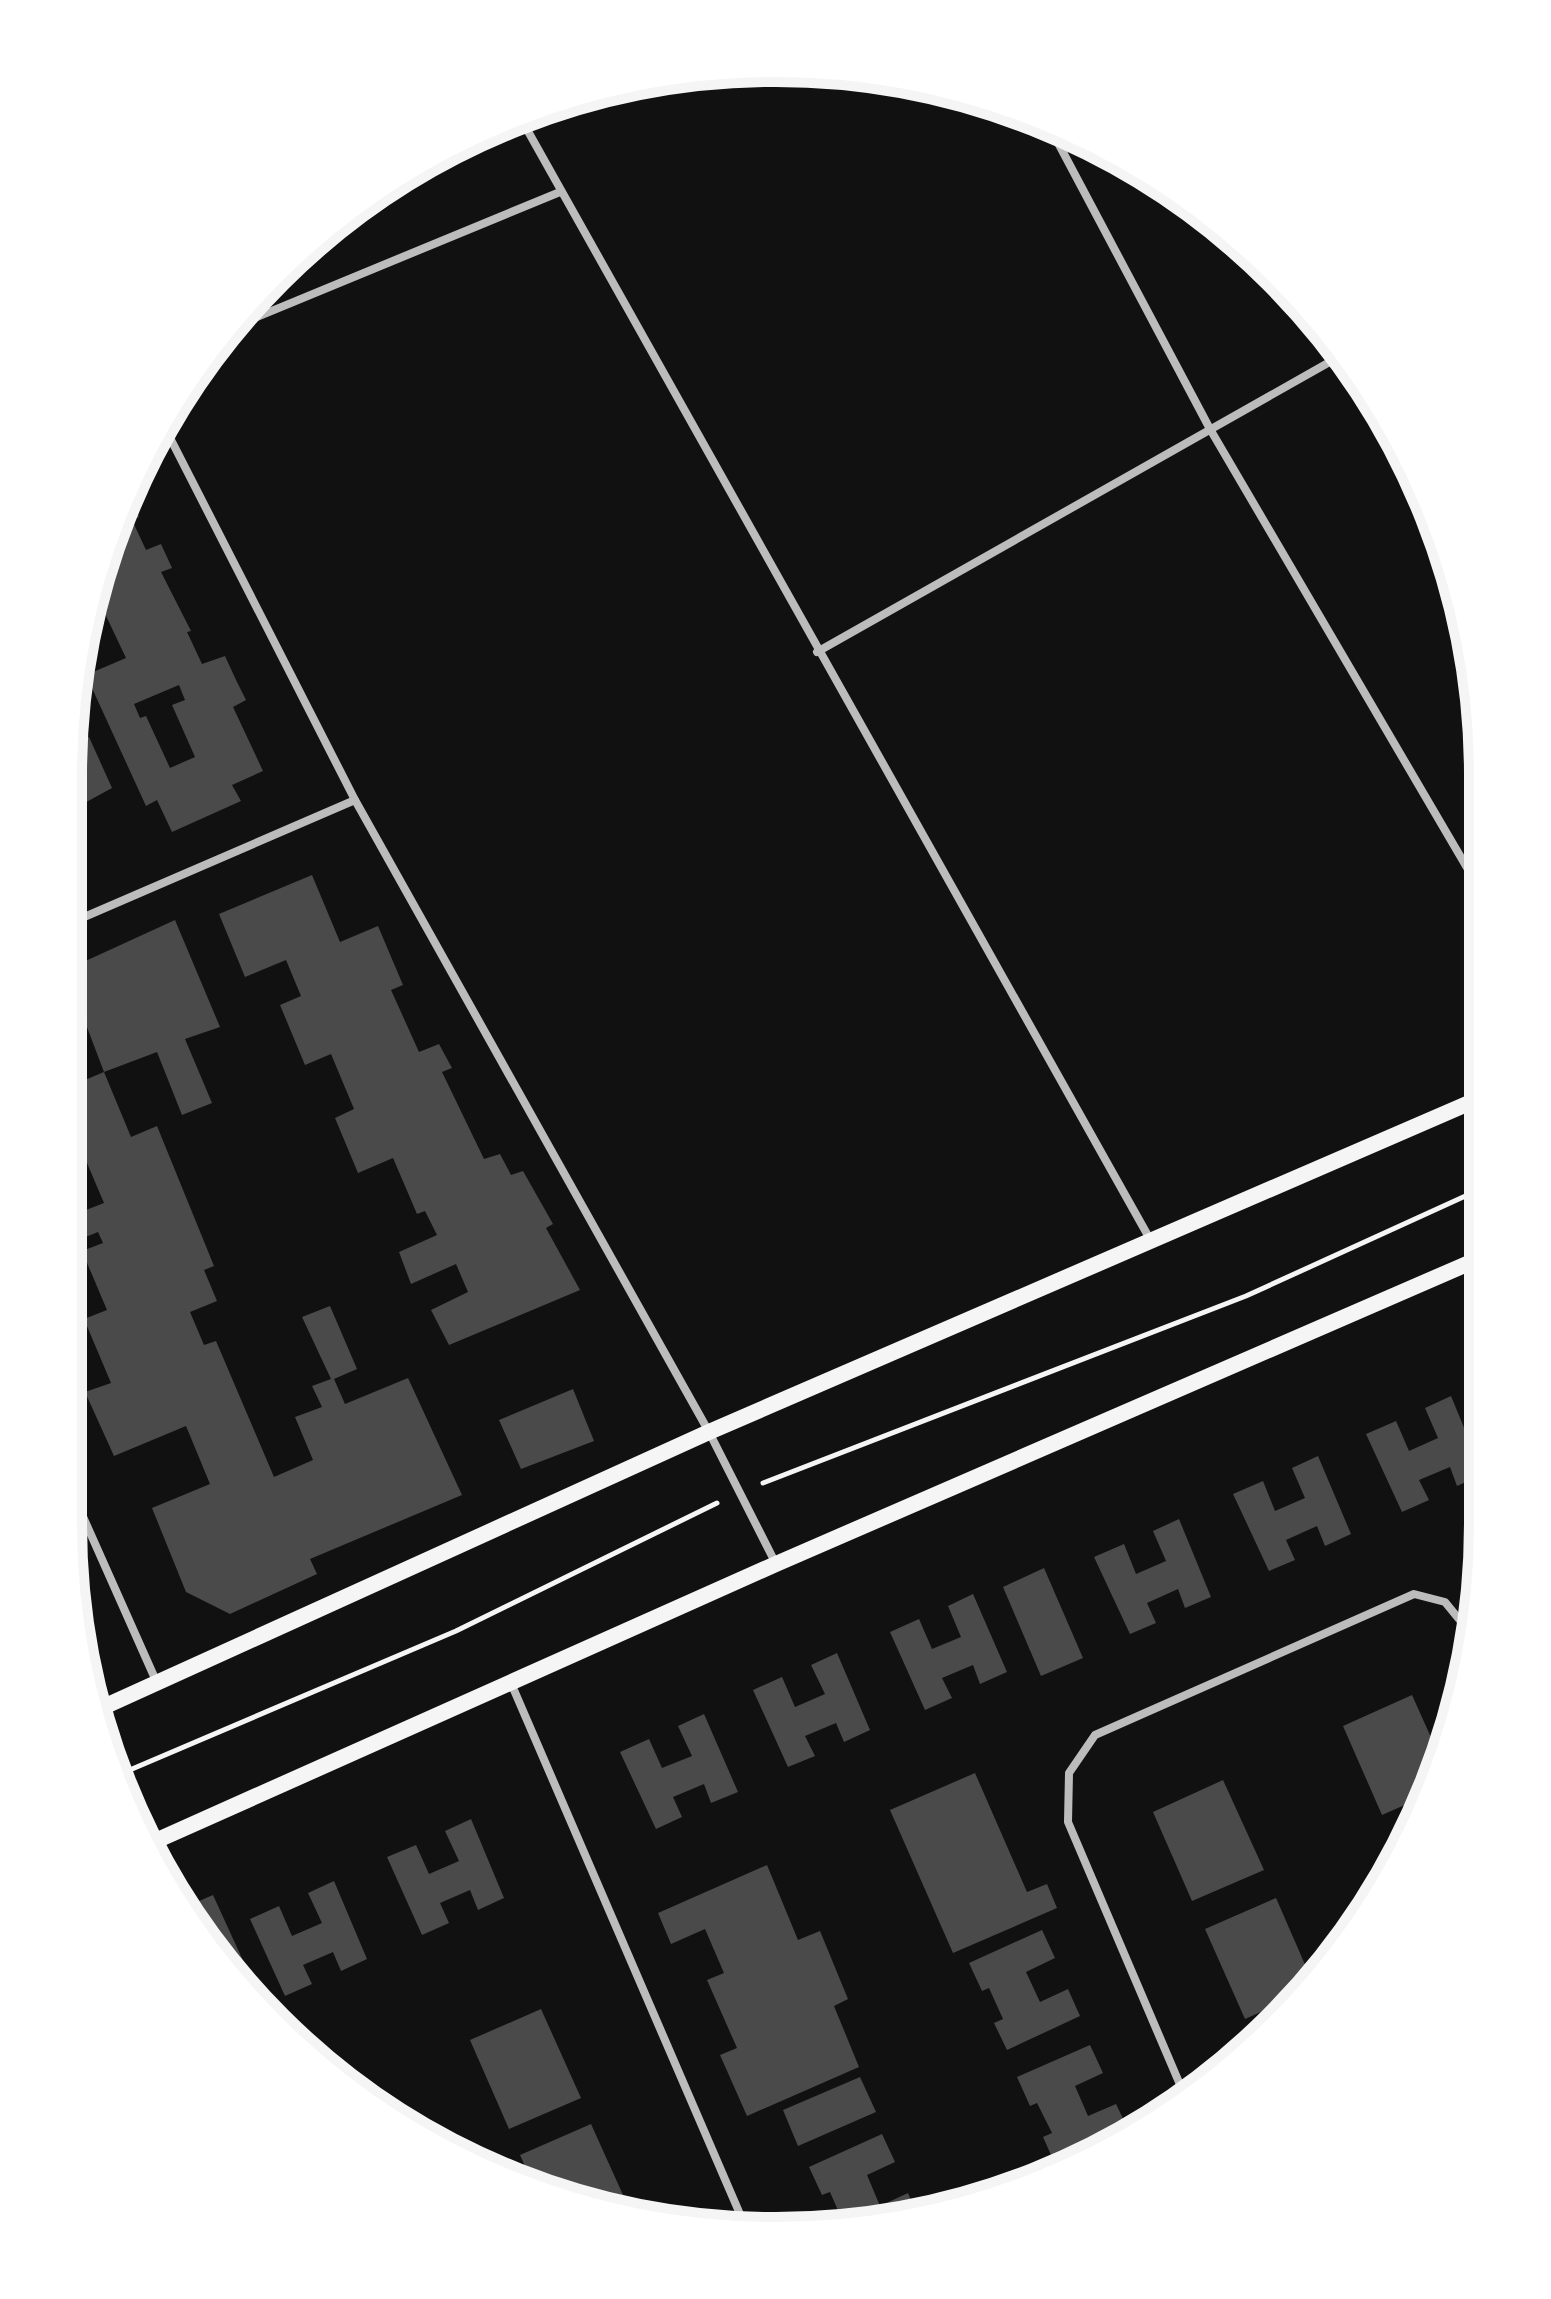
<svg xmlns="http://www.w3.org/2000/svg" width="1551" height="2299" viewBox="0 0 1551 2299" font-family="Roboto,sans-serif">
<rect width="100%" height="100%" fill="#111"/>
<g fill="#4a4a4a" fill-rule="evenodd">
<path d="M130 496 139 517 132 520 146 550 161 544 172 568 161 572 191 631 187 632 202 664 225 656 236 680 246 700 233 707 263 771 232 785 241 801 172 832 157 800 146 806 86 675 126 658 99 601 93 603ZM179 685 185 700 172 705 195 757 170 768 146 716 140 718 134 704Z"/>
<path d="M1476 708 1480 743H1479L1466 712Z"/>
<path d="M89 737 112 788 68 812 71 744Z"/>
<path d="M312 875 340 942 378 926 403 985 391 990 419 1052 439 1044 452 1068 442 1072 484 1159 500 1154 511 1175 523 1171 553 1224 546 1228 580 1290 449 1345 431 1310 468 1292 456 1264 411 1284 399 1252 437 1235 425 1211 417 1214 393 1158 358 1173 335 1118 354 1109 331 1054 305 1065 280 1005 301 996 286 960 245 977 219 914Z"/>
<path d="M175 920 220 1027 185 1039 212 1103 182 1115 157 1052 104 1072 68 977V969Z"/>
<path d="M104 1072 131 1137 157 1126 214 1266 204 1270 217 1301 190 1312 204 1345 216 1341 274 1477 313 1460 295 1417 322 1407 312 1386 331 1379 302 1317 330 1306 357 1369 334 1379 345 1404 408 1378 462 1495 310 1559 317 1574 230 1614 186 1592 152 1508 210 1484 186 1426 114 1456 85 1392 111 1383 84 1319 107 1310 82 1251 103 1243 98 1232 68 1244V1217L104 1203 84 1156 68 1162V1087Z"/>
<path d="M573 1389 594 1441 521 1469 499 1420Z"/>
<path d="M1451 1396 1483 1474 1457 1486 1450 1467 1419 1480 1429 1500 1402 1512 1366 1434 1396 1421 1409 1451 1438 1438 1425 1408Z"/>
<path d="M1318 1456 1351 1534 1325 1546 1317 1526 1286 1540 1295 1560 1269 1571 1233 1494 1263 1481 1275 1511 1305 1498 1292 1468Z"/>
<path d="M1179 1519 1211 1597 1185 1608 1178 1589 1147 1603 1156 1623 1130 1634 1094 1557 1124 1544 1136 1574 1166 1561 1153 1531Z"/>
<path d="M1044 1568 1083 1658 1041 1676 1003 1587Z"/>
<path d="M973 1594 1007 1672 980 1684 973 1665 942 1678 952 1698 925 1710 890 1632 919 1619 932 1649 961 1637 948 1606Z"/>
<path d="M837 1653 870 1730 844 1742 836 1723 805 1736 815 1756 788 1767 753 1690 782 1677 795 1707 825 1694 811 1665Z"/>
<path d="M1412 1695 1438 1753 1423 1797 1382 1815 1343 1726Z"/>
<path d="M704 1714 738 1792 711 1803 704 1784 673 1797 682 1817 656 1829 620 1752 649 1739 662 1768 692 1756 678 1726Z"/>
<path d="M975 1773 1027 1892 1047 1884 1057 1908 953 1953 890 1810Z"/>
<path d="M1223 1780 1264 1870 1192 1901 1153 1812Z"/>
<path d="M471 1819 504 1898 478 1910 470 1890 440 1903 449 1923 422 1935 387 1857 416 1845 429 1874 459 1861 445 1831Z"/>
<path d="M1409 1838 1396 1856 1392 1846Z"/>
<path d="M767 1865 798 1940 820 1931 848 1999 834 2006 859 2067 747 2116 720 2055 737 2048 707 1980 724 1973 705 1929 671 1944 658 1913Z"/>
<path d="M334 1881 367 1959 341 1971 333 1952 303 1965 312 1984 285 1996 250 1919 279 1906 292 1936 322 1923 308 1893Z"/>
<path d="M213 1895 256 1989V1990L183 1908Z"/>
<path d="M1276 1898 1310 1976 1295 1997 1245 2019 1205 1929Z"/>
<path d="M1042 1930 1055 1958 1026 1972 1040 2002 1068 1989 1080 2016 1007 2050 994 2023 1003 2019 989 1988 982 1991 969 1963Z"/>
<path d="M541 2009 581 2098 509 2129 470 2040Z"/>
<path d="M1090 2045 1103 2073 1075 2086 1088 2116 1116 2104 1129 2131 1055 2164 1043 2137 1052 2133 1037 2103 1030 2106 1017 2077Z"/>
<path d="M860 2077 876 2112 798 2146 783 2110Z"/>
<path d="M591 2124 628 2206 533 2184 520 2155Z"/>
<path d="M882 2134 895 2162 867 2175 880 2206 908 2193 918 2216 843 2222 830 2192 822 2195 809 2167Z"/>
</g>
<g fill="none" stroke-linecap="round" stroke-linejoin="round">
<g stroke="#f5f5f5" stroke-width="5">
<path d="M763 1483 1246 1296 1483 1188"/>
<path d="M118 1775 456 1631 717 1503"/>
</g>
<g stroke="#bcbcbc" stroke-width="8">
<path d="M520 117 1151 1241"/>
<path d="M1047 122 1210 429 1483 895"/>
<path d="M240 324 560 192"/>
<path d="M165 428 355 800 709 1432 776 1564"/>
<path d="M817 652 1342 355"/>
<path d="M68 924 355 800"/>
<path d="M68 1483 157 1683"/>
<path d="M511 1683 746 2228"/>
<path d="M1184 2094 1068 1822 1069 1773 1095 1735 1414 1594 1445 1602 1472 1635"/>
</g>
<g stroke="#f5f5f5" stroke-width="16">
<path d="M99 1709 709 1432 1483 1097"/>
<path d="M151 1843 776 1564 1483 1257"/>
</g>
</g>
<path d="M0 0H1551V2299H0ZM775 82H776A693 693 0 0 1 1469 775V1524A693 693 0 0 1 776 2217H775A693 693 0 0 1 82 1524V775A693 693 0 0 1 775 82Z" fill="#fff" fill-rule="evenodd"/>
<path fill="none" stroke="#f5f5f5" stroke-width="10" d="M775 82H776A693 693 0 0 1 1469 775V1524A693 693 0 0 1 776 2217H775A693 693 0 0 1 82 1524V775A693 693 0 0 1 775 82Z"/>
</svg>
